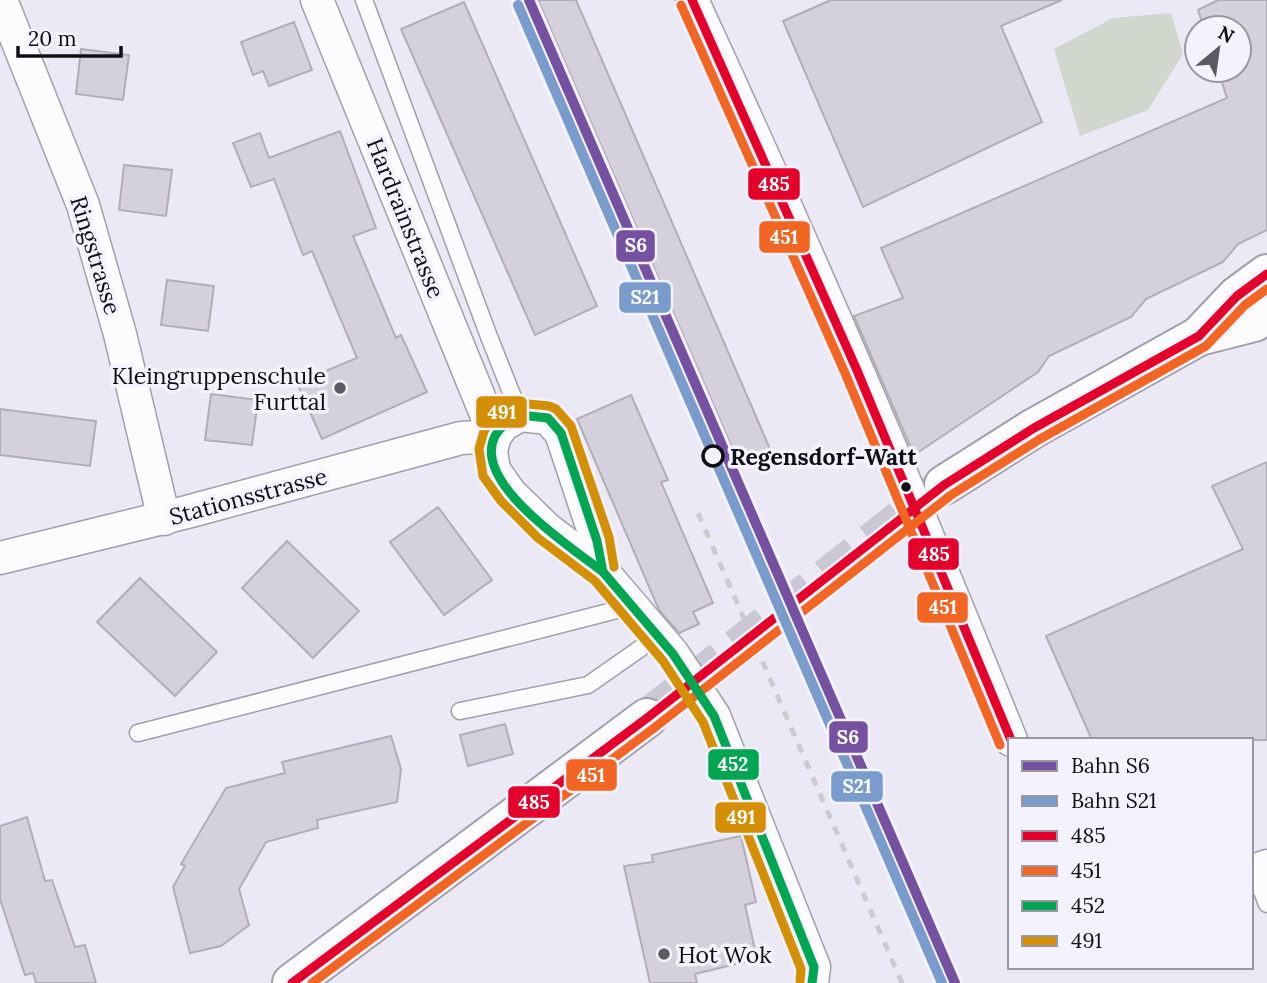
<svg xmlns="http://www.w3.org/2000/svg" width="1267" height="983" viewBox="0 0 1267 983" font-family="Lora,serif">
<rect width="100%" height="100%" fill="#eae9f5"/>
<path fill="#d1d7cc" d="M1171 13 1183 54 1148 110 1080 136 1054 49 1113 18Z"/>
<g fill="#d4d1dc" stroke="#b1aeb8" stroke-width="2">
<path d="M538 0H576L770 449 739 464Z"/>
<path d="M831 0H1062L1001 26 1042 122 863 207 783 21Z"/>
<path d="M1218 0H1267V230L1238 244 1223 262 1146 299 1131 317 1049 356 1038 372 914 455 854 316 903 298 881 248 1227 98 1218 70H1239V28H1204L1198 10Z"/>
<path d="M464 2 597 306 535 335 401 29Z"/>
<path d="M294 22 312 70 269 86 263 71 253 75 241 42Z"/>
<path d="M81 49 129 55 123 100 76 94Z"/>
<path d="M340 131 376 228 353 236 396 338 401 335 427 392 322 439 297 383 357 358 312 251 303 255 274 179 251 187 233 143 260 133 269 158Z"/>
<path d="M124 165 172 170 166 216 119 210Z"/>
<path d="M167 280 214 286 208 331 161 325Z"/>
<path d="M211 394 258 400 252 445 205 440Z"/>
<path d="M631 395 668 480 661 482 713 603 693 612 699 624 679 633 659 610 577 419Z"/>
<path d="M0 409 96 421 90 466 0 455Z"/>
<path d="M1267 462V740H1092L1046 636 1243 549 1212 486Z"/>
<path d="M438 507 492 580 444 615 390 542Z"/>
<path d="M287 541 359 611 313 658 242 588Z"/>
<path d="M140 578 217 652 175 696 97 622Z"/>
<path d="M505 724 513 754 468 766 460 735Z"/>
<path d="M391 736 401 769 397 802 317 820 318 828 266 842 239 889 249 925 221 946 190 953 173 887 185 866 181 864 226 788 285 773 282 762Z"/>
<path d="M27 817 45 881 52 880 75 947 85 945 96 983H36L33 973 25 975 0 899V826Z"/>
<path d="M741 836 756 902 745 905 757 959 695 974 697 983H650L624 866 653 862 652 855Z"/>
</g>
<g fill="none" stroke-linecap="round" stroke-linejoin="round">
<path stroke="#c9c8d4" stroke-width="38" stroke-dasharray="38 19" stroke-linecap="butt" d="M647 718 943 486"/>
<g stroke="#a19faa" stroke-width="19">
<g id="lane">
<path d="M364 0 488 334 520 415"/>
<path d="M460 711 588 685 658 636"/>
<path d="M138 733 632 606"/>
<path d="M1254 871 1267 904"/>
</g>
</g>
<g stroke="#a19faa" stroke-width="35">
<g id="street">
<path d="M1 0 83 205 120 334 164 519"/>
<path d="M317 0 495 436"/>
<path d="M692 0C805 244 911 491 1011 740"/>
<path d="M0 558 187 512 461 438 495 436"/>
<path d="M603 572 597 541 561 433 548 418 520 415 503 425 495 436 491 451 494 470 510 493 547 529 603 572 673 654 714 716 814 967 812 983"/>
<path d="M1251 872 1267 866"/>
</g>
</g>
<g stroke="#a19faa" stroke-width="42">
<g id="secondary">
<path d="M1199 336 1237 296 1267 274"/>
<path d="M944 485 1034 428 1199 336 1254 322 1267 314"/>
<path d="M292 983 647 718"/>
</g>
</g>
<use href="#lane" stroke="#fcfcfe" stroke-width="16"/>
<use href="#street" stroke="#fcfcfe" stroke-width="32"/>
<use href="#secondary" stroke="#fcfcfe" stroke-width="38"/>
<path stroke="#ccccd0" stroke-width="5" stroke-dasharray="9 9" stroke-linecap="butt" d="M698 513 902 983"/>
<g stroke="#f3f2fe" stroke-width="14">
<g id="bus-1">
<path d="M692 0 856 368 1011 740"/>
<path d="M292 983 647 718 944 485 1034 428 1199 336 1237 296 1267 274"/>
</g>
</g>
<g stroke="#f3f2fe" stroke-width="14">
<g id="bus-2">
<path d="M681 5 845 373 1000 745"/>
<path d="M312 983 654 728 951 495 1040 439 1206 346 1245 305 1267 289"/>
</g>
</g>
<g stroke="#f3f2fe" stroke-width="14">
<g id="bus-3">
<path d="M520 415 548 418 561 433 597 541 603 572C571 547 471 483 495 436 501 425 510 421 520 415Z"/>
<path d="M603 572 673 654 714 716 814 967 812 983"/>
</g>
</g>
<g stroke="#f3f2fe" stroke-width="14">
<path id="bus-4" d="M614 567 609 537 571 426 556 409 549 406 518 403 496 415 484 431 479 449 483 476 501 501 538 538 595 581 663 661 703 722 801 969 800 981"/>
</g>
<use href="#bus-1" stroke="#e4002b" stroke-width="9"/>
<use href="#bus-2" stroke="#f26522" stroke-width="9"/>
<use href="#bus-3" stroke="#00a651" stroke-width="9"/>
<use href="#bus-4" stroke="#d48f04" stroke-width="9"/>
<g stroke="#f3f2fe" stroke-width="16">
<path id="rail-1" d="M529 0 955 983"/>
</g>
<g stroke="#f3f2fe" stroke-width="16">
<path id="rail-2" d="M518 5 942 983"/>
</g>
<use href="#rail-1" stroke="#7751a1" stroke-width="10"/>
<use href="#rail-2" stroke="#799ccd" stroke-width="10"/>
</g>
<g fill="#5c5b65" stroke="#f3f2fe" stroke-width="2.5">
<circle cx="340" cy="388" r="7"/>
<circle cx="664" cy="954" r="7"/>
</g>
<circle fill="#f3f2fe" stroke="#100f18" stroke-width="3.5" cx="713" cy="456" r="10"/>
<circle fill="#100f18" stroke="#f3f2fe" stroke-width="2.5" cx="906" cy="487" r="6"/>
<g text-anchor="middle" dominant-baseline="central" stroke-width="7" stroke-linejoin="round" paint-order="stroke">
<g font-size="23" fill="#100f18" stroke="#f3f2fe">
<text transform="translate(406 218) rotate(68)">Hardrainstrasse</text>
<text transform="translate(96 255) rotate(73)">Ringstrasse</text>
<text transform="translate(248 496) rotate(-15)">Stationsstrasse</text>
</g>
<g font-size="23" fill="#100f18" stroke="#f3f2fe" text-anchor="end">
<text x="326" y="375">Kleingruppenschule<tspan x="326" dy="26">Furttal</tspan></text>
<text x="678" y="954" text-anchor="start">Hot Wok</text>
</g>
<g font-size="23" font-weight="bold" fill="#100f18" stroke="#f3f2fe" text-anchor="start">
<text x="730" y="456">Regensdorf-Watt</text>
</g>
</g>
<g stroke="#f3f2fe" stroke-width="2.5">
<rect x="747" y="167" width="54" height="34" rx="7" fill="#e4002b"/>
<rect x="758" y="220" width="53" height="34" rx="7" fill="#f26522"/>
<rect x="615" y="229" width="41" height="34" rx="7" fill="#7751a1"/>
<rect x="618" y="281" width="54" height="33" rx="7" fill="#799ccd"/>
<rect x="475" y="395" width="53" height="34" rx="7" fill="#d48f04"/>
<rect x="907" y="537" width="53" height="34" rx="7" fill="#e4002b"/>
<rect x="916" y="591" width="53" height="33" rx="7" fill="#f26522"/>
<rect x="828" y="720" width="41" height="34" rx="7" fill="#7751a1"/>
<rect x="707" y="748" width="53" height="33" rx="7" fill="#00a651"/>
<rect x="565" y="758" width="53" height="34" rx="7" fill="#f26522"/>
<rect x="830" y="770" width="54" height="33" rx="7" fill="#799ccd"/>
<rect x="507" y="785" width="54" height="34" rx="7" fill="#e4002b"/>
<rect x="714" y="801" width="53" height="33" rx="7" fill="#d48f04"/>
</g>
<g font-size="19" text-anchor="middle" font-weight="bold" fill="#fff">
<text x="774" y="191">485</text>
<text x="784" y="244">451</text>
<text x="636" y="252">S6</text>
<text x="645" y="304">S21</text>
<text x="502" y="419">491</text>
<text x="934" y="561">485</text>
<text x="943" y="614">451</text>
<text x="848" y="744">S6</text>
<text x="733" y="771">452</text>
<text x="591" y="782">451</text>
<text x="857" y="793">S21</text>
<text x="534" y="809">485</text>
<text x="741" y="824">491</text>
</g>
<rect x="1008" y="738" width="245" height="231" fill="#f3f2fe" stroke="#9897a2" stroke-width="2"/>
<rect x="1022" y="761" width="35" height="10" fill="#7751a1" stroke="#9897a2" stroke-width="2"/>
<text x="1071" y="773" font-size="21" fill="#100f18">Bahn S6</text>
<rect x="1022" y="796" width="35" height="10" fill="#799ccd" stroke="#9897a2" stroke-width="2"/>
<text x="1071" y="808" font-size="21" fill="#100f18">Bahn S21</text>
<rect x="1022" y="831" width="35" height="10" fill="#e4002b" stroke="#9897a2" stroke-width="2"/>
<text x="1071" y="843" font-size="21" fill="#100f18">485</text>
<rect x="1022" y="866" width="35" height="10" fill="#f26522" stroke="#9897a2" stroke-width="2"/>
<text x="1071" y="878" font-size="21" fill="#100f18">451</text>
<rect x="1022" y="901" width="35" height="10" fill="#00a651" stroke="#9897a2" stroke-width="2"/>
<text x="1071" y="913" font-size="21" fill="#100f18">452</text>
<rect x="1022" y="936" width="35" height="10" fill="#d48f04" stroke="#9897a2" stroke-width="2"/>
<text x="1071" y="948" font-size="21" fill="#100f18">491</text>
<g transform="translate(1218 49) rotate(29)"><circle r="33" fill="#f3f2fe" stroke="#9897a2" stroke-width="2"/>
<path d="M0-5L12 26L0 18L-12 26Z" fill="#5c5b65"/>
<text y="-10" font-size="19" font-weight="bold" text-anchor="middle" fill="#100f18">N</text>
</g>
<path d="M18 46v10h103v-10" fill="none" stroke="#100f18" stroke-width="3.5"/>
<text x="28" y="46" font-size="21" fill="#100f18" stroke="#f3f2fe" stroke-width="5" paint-order="stroke">20 m</text>
</svg>
